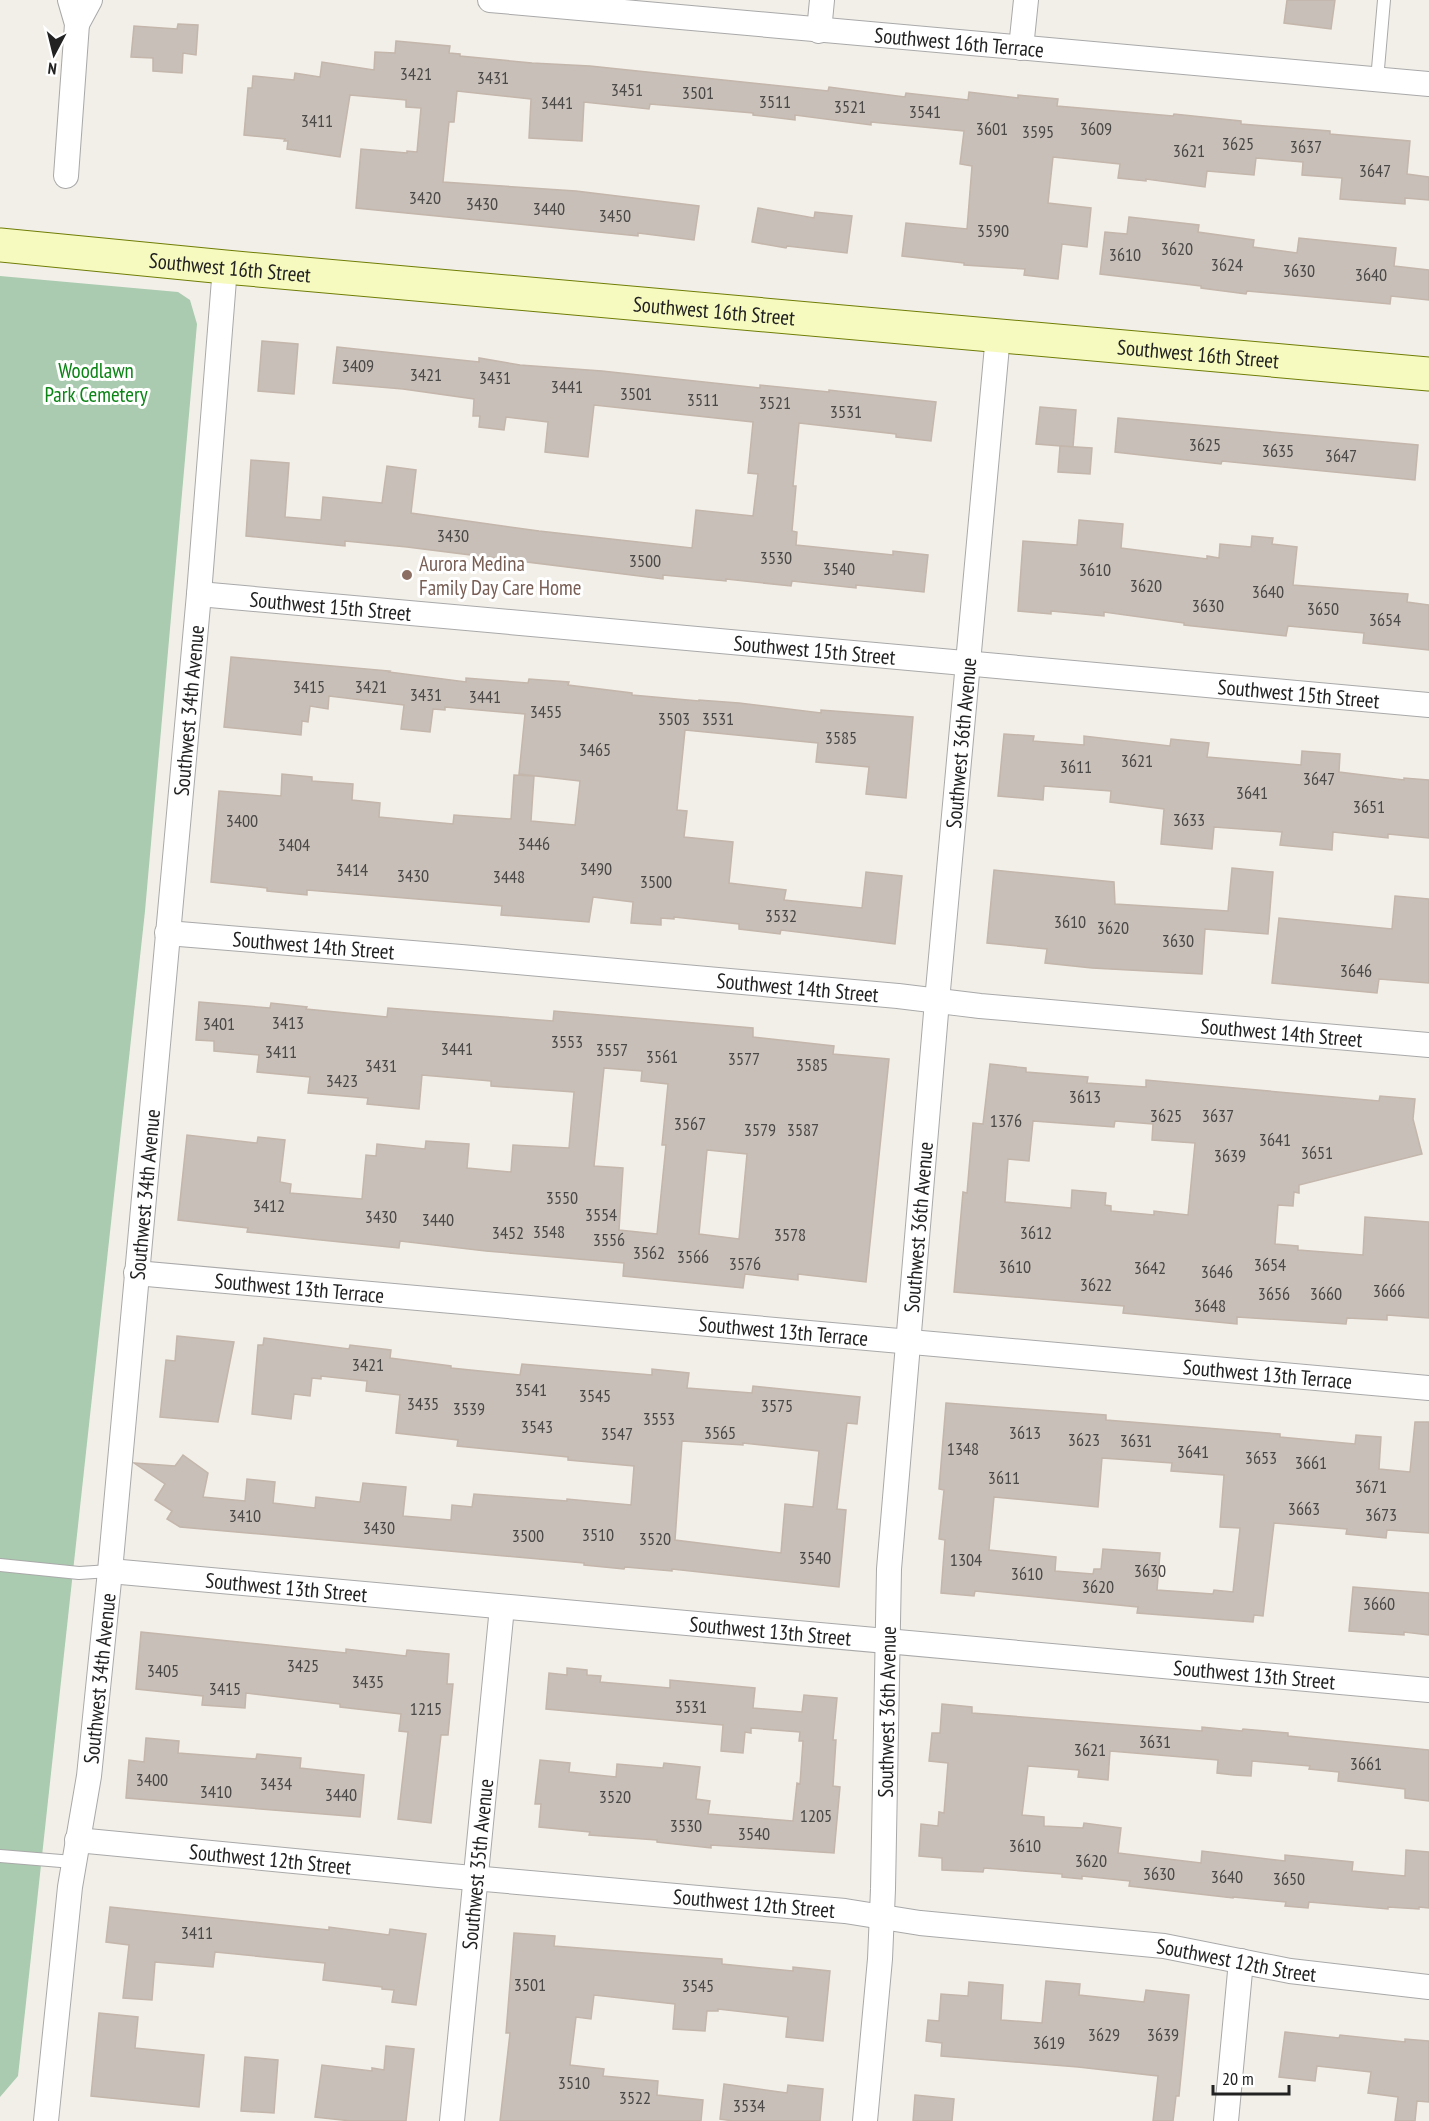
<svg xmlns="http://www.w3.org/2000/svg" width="1429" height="2121" viewBox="0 0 1429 2121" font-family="'PT Sans Narrow',sans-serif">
<rect width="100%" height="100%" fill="#f2efe9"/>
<path fill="#aacbaf" d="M0 276 178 292 190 300 197 324 145 911 18 2076 0 2097Z"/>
<g fill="#c7bfb8" stroke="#c4b6ab" stroke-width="1.5" fill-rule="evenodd">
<path d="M1287 0H1335L1331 29 1284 23Z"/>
<path d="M178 24 198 25 196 55 183 53 182 73 153 71V58L131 57 134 26 177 29Z"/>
<path d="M396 41 450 46 449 53 460 54V56L532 63 590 66 828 91 829 87 905 97 906 93 968 100 969 92 1018 98V95L1058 99 1057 106 1173 116 1174 114 1241 121V124L1330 131V134L1410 141 1407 174 1429 177V200L1405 198V204L1340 199 1342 178 1302 175 1303 162 1256 158 1254 175 1207 171 1205 187 1146 179V181L1118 178 1120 164 1053 157 1048 203 1091 208 1087 247 1062 244 1058 279 1024 275 1025 269 964 265V263L902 256 906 223 967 229 972 166 960 164 964 131 871 122V125L795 115V120L753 115V113L650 104 649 109 584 102 582 141 529 138 531 99 457 91 454 122H449L443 182 576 191 699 206 694 240 638 233V236L356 208 361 149 407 153V151L417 152 421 108 406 107V100L350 95 340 157 287 149 288 141H284L285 139 244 135 248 88H252L253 76 294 80 295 73 320 77 322 62 374 70 375 52 395 53Z"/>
<path d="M758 208 814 218 815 212 852 216 847 253 787 246 786 248 752 242Z"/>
<path d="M1129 217 1199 225 1198 232 1254 240 1253 247 1297 253 1299 238 1396 248 1394 266 1429 270V300L1391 296 1390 304 1247 291 1246 294 1201 288V286L1100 274 1105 232 1127 234Z"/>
<path d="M262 341 298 344 294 394 258 391Z"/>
<path d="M337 347 479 362V358L520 365 602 371 760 388V385L829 392V390L936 402 931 441 896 437V434L799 423 793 486H796L792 531 797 532 796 545 893 555V551L928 555 924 592 856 585V588L792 581 791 586 726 579V581L663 575V579L407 547 345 541V546L246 536 251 460 289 463 285 517 321 520 323 497 382 503 387 466 416 470 411 513 539 531 692 548 696 510 753 516 758 474 748 473 753 422 594 405 588 457 545 452 548 422 506 417 504 430 479 427 480 416H473L474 399 403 389 333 383Z"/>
<path d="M1040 407 1076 410 1073 447 1036 444Z"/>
<path d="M1118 418 1418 445 1415 480 1222 461 1221 464 1115 452Z"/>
<path d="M1060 446 1092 448 1090 474 1058 472Z"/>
<path d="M1079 520 1123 524 1121 548 1207 559V556L1219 558 1220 544 1251 547 1252 536 1273 538 1272 544 1297 547 1293 585 1408 594 1407 602 1429 605V650L1363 643 1364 633 1288 626 1286 636 1184 625V623L1104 612V616L1051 611V614L1018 611 1023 541 1077 545Z"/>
<path d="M231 657 390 671 389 672 466 682V678L528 683 529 679 569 682 568 685 632 693V695L699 701V700L739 703 821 713V710L913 717 906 798 866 794 869 767 816 762 818 743 685 730 677 810 687 811 684 837 733 842 729 883 786 890 784 900 862 908 866 872 902 876 895 944 781 930 780 934 739 929V924L674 917V919L661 918V925L631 923 633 902 593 897 589 922 501 915 502 906 307 890V895L267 891V888L211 882 219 791 281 796 282 774 312 777V781L353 784 352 800 380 803 379 817 453 824 454 815 511 819 514 775 534 776 531 821 575 825 580 781 519 774 525 714 445 707V710L433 709 430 732 401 729 404 705 329 696 328 709 310 706 308 722 302 721 301 735 224 727Z"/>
<path d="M1004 734 1034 736 1033 741 1084 745V736L1170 746 1171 739 1209 743 1207 757 1301 765 1302 751 1340 754 1339 772 1404 780V778L1429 780V838L1388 834V838L1333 832 1332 850 1280 845 1282 832 1214 827 1212 849 1161 844 1164 809 1110 802 1111 791 1044 786 1043 800 998 796Z"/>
<path d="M1232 868 1273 872 1268 934 1205 929 1202 974 1092 968 1045 963 1047 949 987 943 994 870 1114 882 1115 904 1228 911Z"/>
<path d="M1395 896 1429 899V983L1379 979 1377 993 1272 983 1279 918 1392 929Z"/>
<path d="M199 1002 270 1008 271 1003 307 1007 306 1009 387 1017 388 1008 553 1021 554 1011 753 1028V1037L834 1046 833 1054 889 1059 866 1282 798 1274V1280L745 1274 743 1288 623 1276 624 1263 486 1251 400 1241 399 1248 311 1239 247 1232 248 1228 178 1220 187 1135 257 1143 258 1137 285 1140 280 1182 291 1184 290 1193 362 1199 366 1155 376 1156 377 1144 425 1149 426 1141 469 1144 467 1168 511 1172 513 1145 569 1148 574 1092 491 1086V1081L422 1075 419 1109 367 1104 368 1098 308 1093 310 1077 257 1072 259 1055 214 1051V1041L196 1040ZM604 1068 642 1071 641 1081 668 1084 662 1145H666L657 1234 619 1230 623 1168 594 1166ZM707 1150 747 1154 739 1239 699 1234Z"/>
<path d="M990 1064 1026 1068V1072L1088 1077 1087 1083 1146 1087V1080L1379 1101 1380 1096 1415 1099 1413 1119 1422 1154 1299 1185V1193L1294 1192 1293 1206 1278 1205 1275 1244 1298 1246V1250L1363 1255 1365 1217 1429 1222V1318L1387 1315V1320L1347 1318 1346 1324 1237 1317V1324L1123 1313 1124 1306 954 1292 963 1192 967 1193 973 1123 983 1124ZM1033 1121 1114 1127 1115 1121 1153 1124 1152 1140 1195 1143 1188 1215 1154 1211V1215L1111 1211V1206L1105 1205 1106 1193 1072 1190 1071 1208 1005 1202 1008 1159 1029 1161Z"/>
<path d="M177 1336 234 1342 218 1422 160 1417 166 1360 175 1361Z"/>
<path d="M264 1338 349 1349 350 1345 391 1350 390 1358 451 1366V1368L520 1375 522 1364 652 1375V1369L689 1373 687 1388 752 1393 753 1386 860 1397 857 1424 847 1423 837 1509 846 1510 839 1587 672 1569V1571L625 1567 624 1569 584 1565V1563L180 1527 167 1519 172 1511 155 1500 165 1484 134 1463 175 1466 183 1455 208 1473 203 1497 245 1501 247 1479 275 1482 273 1503 315 1508 316 1497 360 1502 363 1483 406 1487 403 1516 451 1520 452 1505 472 1507 474 1494 567 1501V1499L631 1505 634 1466 568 1460V1457L457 1446 458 1440 396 1433 400 1395 366 1391 367 1381 321 1376V1379L312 1378 310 1396 294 1394 291 1419 252 1414 258 1345H263ZM682 1441 743 1445V1443L819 1451 813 1507 785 1504 781 1553 675 1540Z"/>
<path d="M946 1403 1106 1415V1420L1280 1434V1437L1355 1444 1356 1435 1381 1437 1379 1469 1410 1472 1415 1422H1429V1533L1387 1530 1386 1538 1346 1534 1347 1529 1274 1523 1263 1616 1254 1615 1253 1622 1137 1613 1138 1607 975 1591 974 1596 941 1593 945 1540 939 1539 944 1490 939 1489ZM1102 1458 1172 1463 1171 1471 1224 1475 1220 1527 1240 1528 1233 1592 1214 1590 1213 1594 1157 1590 1160 1553 1103 1549 1101 1569H1094L1093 1574 1055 1571 1056 1557 989 1550 994 1497 1098 1507Z"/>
<path d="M1353 1587 1429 1593V1635L1404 1632V1635L1349 1631Z"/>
<path d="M141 1632 346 1653V1649L406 1656 407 1650 449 1654 447 1684H453L448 1735H441L431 1823 398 1819 408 1732 399 1731 401 1714 340 1707V1704L246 1693 245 1708 202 1705 203 1696 136 1689Z"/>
<path d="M567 1668 587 1670V1675L601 1676 600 1682 670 1688V1680L755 1688 753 1708 802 1712 804 1695 837 1698 833 1740H836L833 1786 840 1787 834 1853 711 1845V1848L657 1842V1840L589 1835 590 1832 539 1827 541 1804H535L540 1760 570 1763 569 1772 616 1777 617 1764 663 1768 664 1763 700 1767 696 1799 710 1801 708 1814 793 1821 797 1783 800 1784 803 1741H799L800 1732 751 1728V1733L745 1732 743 1753 721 1751 723 1725 546 1709 549 1673 567 1675Z"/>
<path d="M942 1704 972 1707V1713L1202 1731V1727L1242 1731 1243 1729 1288 1733V1736L1429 1750V1801L1405 1798V1789L1338 1781 1339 1772 1309 1769 1310 1766 1252 1761 1251 1776 1234 1775 1217 1773 1218 1760 1110 1751 1108 1780 1078 1777 1079 1770 1028 1766 1022 1815 1044 1817V1826L1083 1828 1084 1823 1121 1828 1118 1853 1201 1863 1202 1851 1285 1861V1855L1353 1862 1352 1871 1405 1876 1406 1850 1429 1852V1908L1419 1907V1909L1388 1907V1909L1309 1902 1308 1908 1285 1906 1286 1902 1233 1897V1898L1129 1886 1130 1881 1082 1876V1879L1062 1877V1874L984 1868 983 1872 942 1870V1858L919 1856 921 1824 938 1826 939 1812 944 1813 948 1763 929 1761 932 1733H940Z"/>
<path d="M146 1738 179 1741 178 1753 256 1759 257 1754 301 1758 300 1768 364 1775 360 1817 126 1798 129 1760 144 1762Z"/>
<path d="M110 1907 329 1930V1927L389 1935 390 1929 426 1934 416 2005 392 2002 394 1990 382 1989V1987L323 1980 325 1963 215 1952 213 1967 155 1962 152 2000 123 1998 129 1945 106 1942Z"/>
<path d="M514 1933 555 1936 554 1946 722 1959V1964L793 1971V1967L830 1971 823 2041 786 2037 788 2017 718 2009V2011H707L705 2031 673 2029 675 2004 594 1995 591 2019 576 2017 570 2065 604 2069 603 2076 658 2081 657 2095 703 2100 701 2121H500L510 2033H506Z"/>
<path d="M1046 1981 1080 1984 1079 1995 1144 2002 1146 1990 1189 1995 1179 2096H1176L1173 2121H1153L1158 2076 1078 2067 941 2056 942 2043 926 2041 928 2020 939 2021 941 1994 968 1996 969 1982 1003 1985 1001 2020 1042 2023Z"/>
<path d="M99 2013 138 2017 135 2048 204 2055 199 2107 91 2096Z"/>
<path d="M1285 2032 1339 2038 1340 2035 1405 2042V2039L1429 2041V2102L1417 2101 1415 2121H1395L1398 2097 1368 2093 1371 2072 1317 2066 1315 2081 1279 2077Z"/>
<path d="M386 2046 414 2049 406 2121H351L315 2117 322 2065 372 2071V2068L384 2070Z"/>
<path d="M245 2057 278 2060 274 2113 241 2111Z"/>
<path d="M724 2084 787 2093 788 2085 823 2089 820 2121H733L720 2119Z"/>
<path d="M915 2095 954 2099 952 2121H913Z"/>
</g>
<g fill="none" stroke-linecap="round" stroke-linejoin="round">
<g stroke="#a9a9a9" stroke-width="14">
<g id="lane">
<path d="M1377 80 1384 0"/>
<path d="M0 1565 79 1573 110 1571"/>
<path d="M0 1856 73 1862"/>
</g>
</g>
<g stroke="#a9a9a9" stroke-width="26">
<g id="street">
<path id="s1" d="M490 0 1429 84"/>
<path d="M77 24 90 0"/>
<path d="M819 31 822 0"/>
<path d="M1021 48 1026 0"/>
<path d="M66 176 77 24 70 0"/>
<path id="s2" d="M199 594 1429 705"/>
<path id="s3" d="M167 933 461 957 898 996 980 1006 1429 1045"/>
<path id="s4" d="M136 1273 1429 1388"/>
<path id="s5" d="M110 1571 1429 1690"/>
<path id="s6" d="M77 1840 439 1875 845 1911 920 1923 1164 1946 1290 1971 1429 1987"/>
<path id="s7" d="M46 2121 70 1887 89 1776 110 1571 199 594 225 267"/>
<path id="s8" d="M452 2121 502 1607"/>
<path id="s9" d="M865 2121 880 1959 883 1889 889 1569 937 1001 998 335"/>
<path d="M1226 2121 1241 1961"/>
</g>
</g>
<g stroke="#707d05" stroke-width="35">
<g id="secondary">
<path id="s10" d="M0 245 225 267 1429 374"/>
</g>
</g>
<use href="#lane" stroke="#fff" stroke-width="12"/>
<use href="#street" stroke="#fff" stroke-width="24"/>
<use href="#secondary" stroke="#f7fabf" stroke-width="33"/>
</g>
<circle fill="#8d6e63" stroke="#fff" stroke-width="2" cx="407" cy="575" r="6"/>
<g text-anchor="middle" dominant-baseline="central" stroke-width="6" stroke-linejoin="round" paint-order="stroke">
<g font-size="18" fill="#4b4948">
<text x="416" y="73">3421</text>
<text x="493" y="77">3431</text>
<text x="627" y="89">3451</text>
<text x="698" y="92">3501</text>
<text x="775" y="101">3511</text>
<text x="557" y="102">3441</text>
<text x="850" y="106">3521</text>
<text x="925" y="111">3541</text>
<text x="317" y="120">3411</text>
<text x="992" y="128">3601</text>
<text x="1096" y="128">3609</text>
<text x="1038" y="131">3595</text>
<text x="1238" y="143">3625</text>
<text x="1306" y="146">3637</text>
<text x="1189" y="150">3621</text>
<text x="1375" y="170">3647</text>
<text x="425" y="197">3420</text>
<text x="482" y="203">3430</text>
<text x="549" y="208">3440</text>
<text x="615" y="215">3450</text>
<text x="993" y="230">3590</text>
<text x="1177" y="248">3620</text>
<text x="1125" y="254">3610</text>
<text x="1227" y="264">3624</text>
<text x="1299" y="270">3630</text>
<text x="1371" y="274">3640</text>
<text x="358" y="365">3409</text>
<text x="426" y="374">3421</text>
<text x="495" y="377">3431</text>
<text x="567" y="386">3441</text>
<text x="636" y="393">3501</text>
<text x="703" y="399">3511</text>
<text x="775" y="402">3521</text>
<text x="846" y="411">3531</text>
<text x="1205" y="444">3625</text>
<text x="1278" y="450">3635</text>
<text x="1341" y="455">3647</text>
<text x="453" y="535">3430</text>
<text x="776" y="557">3530</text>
<text x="645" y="560">3500</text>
<text x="839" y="568">3540</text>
<text x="1095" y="569">3610</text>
<text x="1146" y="585">3620</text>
<text x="1268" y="591">3640</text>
<text x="1208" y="605">3630</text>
<text x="1323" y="608">3650</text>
<text x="1385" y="619">3654</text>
<text x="309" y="686">3415</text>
<text x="371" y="686">3421</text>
<text x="426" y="694">3431</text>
<text x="485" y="696">3441</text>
<text x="546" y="711">3455</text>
<text x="674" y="718">3503</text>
<text x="718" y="718">3531</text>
<text x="841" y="737">3585</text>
<text x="595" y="749">3465</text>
<text x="1137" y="760">3621</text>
<text x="1076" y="766">3611</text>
<text x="1319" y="778">3647</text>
<text x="1252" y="792">3641</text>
<text x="1369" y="806">3651</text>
<text x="1189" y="819">3633</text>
<text x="242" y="820">3400</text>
<text x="534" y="843">3446</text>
<text x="294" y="844">3404</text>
<text x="596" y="868">3490</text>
<text x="352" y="869">3414</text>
<text x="413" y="875">3430</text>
<text x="509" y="876">3448</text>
<text x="656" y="881">3500</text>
<text x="781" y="915">3532</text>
<text x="1070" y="921">3610</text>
<text x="1113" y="927">3620</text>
<text x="1178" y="940">3630</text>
<text x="1356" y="970">3646</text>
<text x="288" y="1022">3413</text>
<text x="219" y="1023">3401</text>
<text x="567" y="1041">3553</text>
<text x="457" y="1048">3441</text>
<text x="612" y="1049">3557</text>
<text x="281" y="1051">3411</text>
<text x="662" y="1056">3561</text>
<text x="744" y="1058">3577</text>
<text x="812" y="1064">3585</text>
<text x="381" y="1065">3431</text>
<text x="342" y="1080">3423</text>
<text x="1085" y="1096">3613</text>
<text x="1166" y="1115">3625</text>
<text x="1218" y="1115">3637</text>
<text x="1006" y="1120">1376</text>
<text x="690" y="1123">3567</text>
<text x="760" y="1129">3579</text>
<text x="803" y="1129">3587</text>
<text x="1275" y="1139">3641</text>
<text x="1317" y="1152">3651</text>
<text x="1230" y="1155">3639</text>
<text x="562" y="1197">3550</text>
<text x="269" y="1205">3412</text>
<text x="601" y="1214">3554</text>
<text x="381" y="1216">3430</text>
<text x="438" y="1219">3440</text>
<text x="549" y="1231">3548</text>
<text x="508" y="1232">3452</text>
<text x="1036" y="1232">3612</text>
<text x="790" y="1234">3578</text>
<text x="609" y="1239">3556</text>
<text x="649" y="1252">3562</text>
<text x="693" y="1256">3566</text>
<text x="745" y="1263">3576</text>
<text x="1270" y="1264">3654</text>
<text x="1015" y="1266">3610</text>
<text x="1150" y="1267">3642</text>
<text x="1217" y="1271">3646</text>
<text x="1096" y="1284">3622</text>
<text x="1389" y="1290">3666</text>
<text x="1274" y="1293">3656</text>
<text x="1326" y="1293">3660</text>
<text x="1210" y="1305">3648</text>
<text x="368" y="1364">3421</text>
<text x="531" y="1389">3541</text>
<text x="595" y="1395">3545</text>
<text x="423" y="1403">3435</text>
<text x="777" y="1405">3575</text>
<text x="469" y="1408">3539</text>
<text x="659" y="1418">3553</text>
<text x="537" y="1426">3543</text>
<text x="720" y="1432">3565</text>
<text x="1025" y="1432">3613</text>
<text x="617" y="1433">3547</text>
<text x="1084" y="1439">3623</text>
<text x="1136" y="1440">3631</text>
<text x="963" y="1448">1348</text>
<text x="1193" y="1451">3641</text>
<text x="1261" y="1457">3653</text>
<text x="1311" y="1462">3661</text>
<text x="1004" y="1477">3611</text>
<text x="1371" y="1486">3671</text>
<text x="1304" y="1508">3663</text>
<text x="1381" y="1514">3673</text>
<text x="245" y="1515">3410</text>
<text x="379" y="1527">3430</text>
<text x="598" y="1534">3510</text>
<text x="528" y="1535">3500</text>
<text x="655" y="1538">3520</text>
<text x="815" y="1557">3540</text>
<text x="966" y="1559">1304</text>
<text x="1150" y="1570">3630</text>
<text x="1027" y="1573">3610</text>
<text x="1098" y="1586">3620</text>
<text x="1379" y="1603">3660</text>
<text x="303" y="1665">3425</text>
<text x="163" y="1670">3405</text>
<text x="368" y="1681">3435</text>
<text x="225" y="1688">3415</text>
<text x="691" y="1706">3531</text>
<text x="426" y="1708">1215</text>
<text x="1155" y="1741">3631</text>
<text x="1090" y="1749">3621</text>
<text x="1366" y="1763">3661</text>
<text x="152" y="1779">3400</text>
<text x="276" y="1783">3434</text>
<text x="216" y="1791">3410</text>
<text x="341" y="1794">3440</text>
<text x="615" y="1796">3520</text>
<text x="816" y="1815">1205</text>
<text x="686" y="1825">3530</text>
<text x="754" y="1833">3540</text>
<text x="1025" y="1845">3610</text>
<text x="1091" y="1860">3620</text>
<text x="1159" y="1873">3630</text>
<text x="1227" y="1876">3640</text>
<text x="1289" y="1878">3650</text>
<text x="197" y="1932">3411</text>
<text x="530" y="1984">3501</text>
<text x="698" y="1985">3545</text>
<text x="1104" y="2034">3629</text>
<text x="1163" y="2034">3639</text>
<text x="1049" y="2042">3619</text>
<text x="574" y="2082">3510</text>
<text x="635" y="2097">3522</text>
<text x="749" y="2105">3534</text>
</g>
<g font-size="21" fill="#222" stroke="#fff">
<text stroke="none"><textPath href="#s1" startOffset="471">Southwest 16th Terrace</textPath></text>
<text stroke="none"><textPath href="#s10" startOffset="231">Southwest 16th Street</textPath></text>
<text stroke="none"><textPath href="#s10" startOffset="717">Southwest 16th Street</textPath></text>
<text stroke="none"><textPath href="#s10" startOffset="1203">Southwest 16th Street</textPath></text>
<text stroke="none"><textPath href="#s2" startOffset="132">Southwest 15th Street</textPath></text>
<text stroke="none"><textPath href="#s2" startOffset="618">Southwest 15th Street</textPath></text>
<text stroke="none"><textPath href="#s2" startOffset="1104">Southwest 15th Street</textPath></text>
<text stroke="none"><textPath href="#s7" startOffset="1418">Southwest 34th Avenue</textPath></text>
<text stroke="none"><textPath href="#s9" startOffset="1382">Southwest 36th Avenue</textPath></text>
<text stroke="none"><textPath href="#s3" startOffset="147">Southwest 14th Street</textPath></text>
<text stroke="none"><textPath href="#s3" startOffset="633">Southwest 14th Street</textPath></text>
<text stroke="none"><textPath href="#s3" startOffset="1119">Southwest 14th Street</textPath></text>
<text stroke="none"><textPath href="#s7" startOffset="932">Southwest 34th Avenue</textPath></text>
<text stroke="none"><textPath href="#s9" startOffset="896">Southwest 36th Avenue</textPath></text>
<text stroke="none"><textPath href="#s4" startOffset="164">Southwest 13th Terrace</textPath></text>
<text stroke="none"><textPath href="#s4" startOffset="650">Southwest 13th Terrace</textPath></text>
<text stroke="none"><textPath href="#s4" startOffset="1136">Southwest 13th Terrace</textPath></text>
<text stroke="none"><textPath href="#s5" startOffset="177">Southwest 13th Street</textPath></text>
<text stroke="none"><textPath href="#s5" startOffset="663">Southwest 13th Street</textPath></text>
<text stroke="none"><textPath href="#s5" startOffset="1149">Southwest 13th Street</textPath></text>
<text stroke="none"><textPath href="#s7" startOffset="446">Southwest 34th Avenue</textPath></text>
<text stroke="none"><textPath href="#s9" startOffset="410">Southwest 36th Avenue</textPath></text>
<text stroke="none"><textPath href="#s6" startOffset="194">Southwest 12th Street</textPath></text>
<text stroke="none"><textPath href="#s8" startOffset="258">Southwest 35th Avenue</textPath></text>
<text stroke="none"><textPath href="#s6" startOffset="680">Southwest 12th Street</textPath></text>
<text stroke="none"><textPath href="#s6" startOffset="1166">Southwest 12th Street</textPath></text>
</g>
<g font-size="21" fill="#0c8416" stroke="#fff">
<text x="96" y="370">Woodlawn<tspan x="96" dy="24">Park Cemetery</tspan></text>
</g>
<g font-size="21" fill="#785e54" stroke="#fff" text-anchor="start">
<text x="419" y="563">Aurora Medina<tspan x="419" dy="24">Family Day Care Home</tspan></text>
</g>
</g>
<g transform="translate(54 54) rotate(187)" stroke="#ffffff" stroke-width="4.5" paint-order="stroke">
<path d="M0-4.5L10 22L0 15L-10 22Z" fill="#222222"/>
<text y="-9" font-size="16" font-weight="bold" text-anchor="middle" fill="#222222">N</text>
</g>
<path d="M1213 2085v9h76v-9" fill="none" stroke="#222222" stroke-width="3"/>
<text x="1222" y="2085" font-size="18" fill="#222222" stroke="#ffffff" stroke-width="4.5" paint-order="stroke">20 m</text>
</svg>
